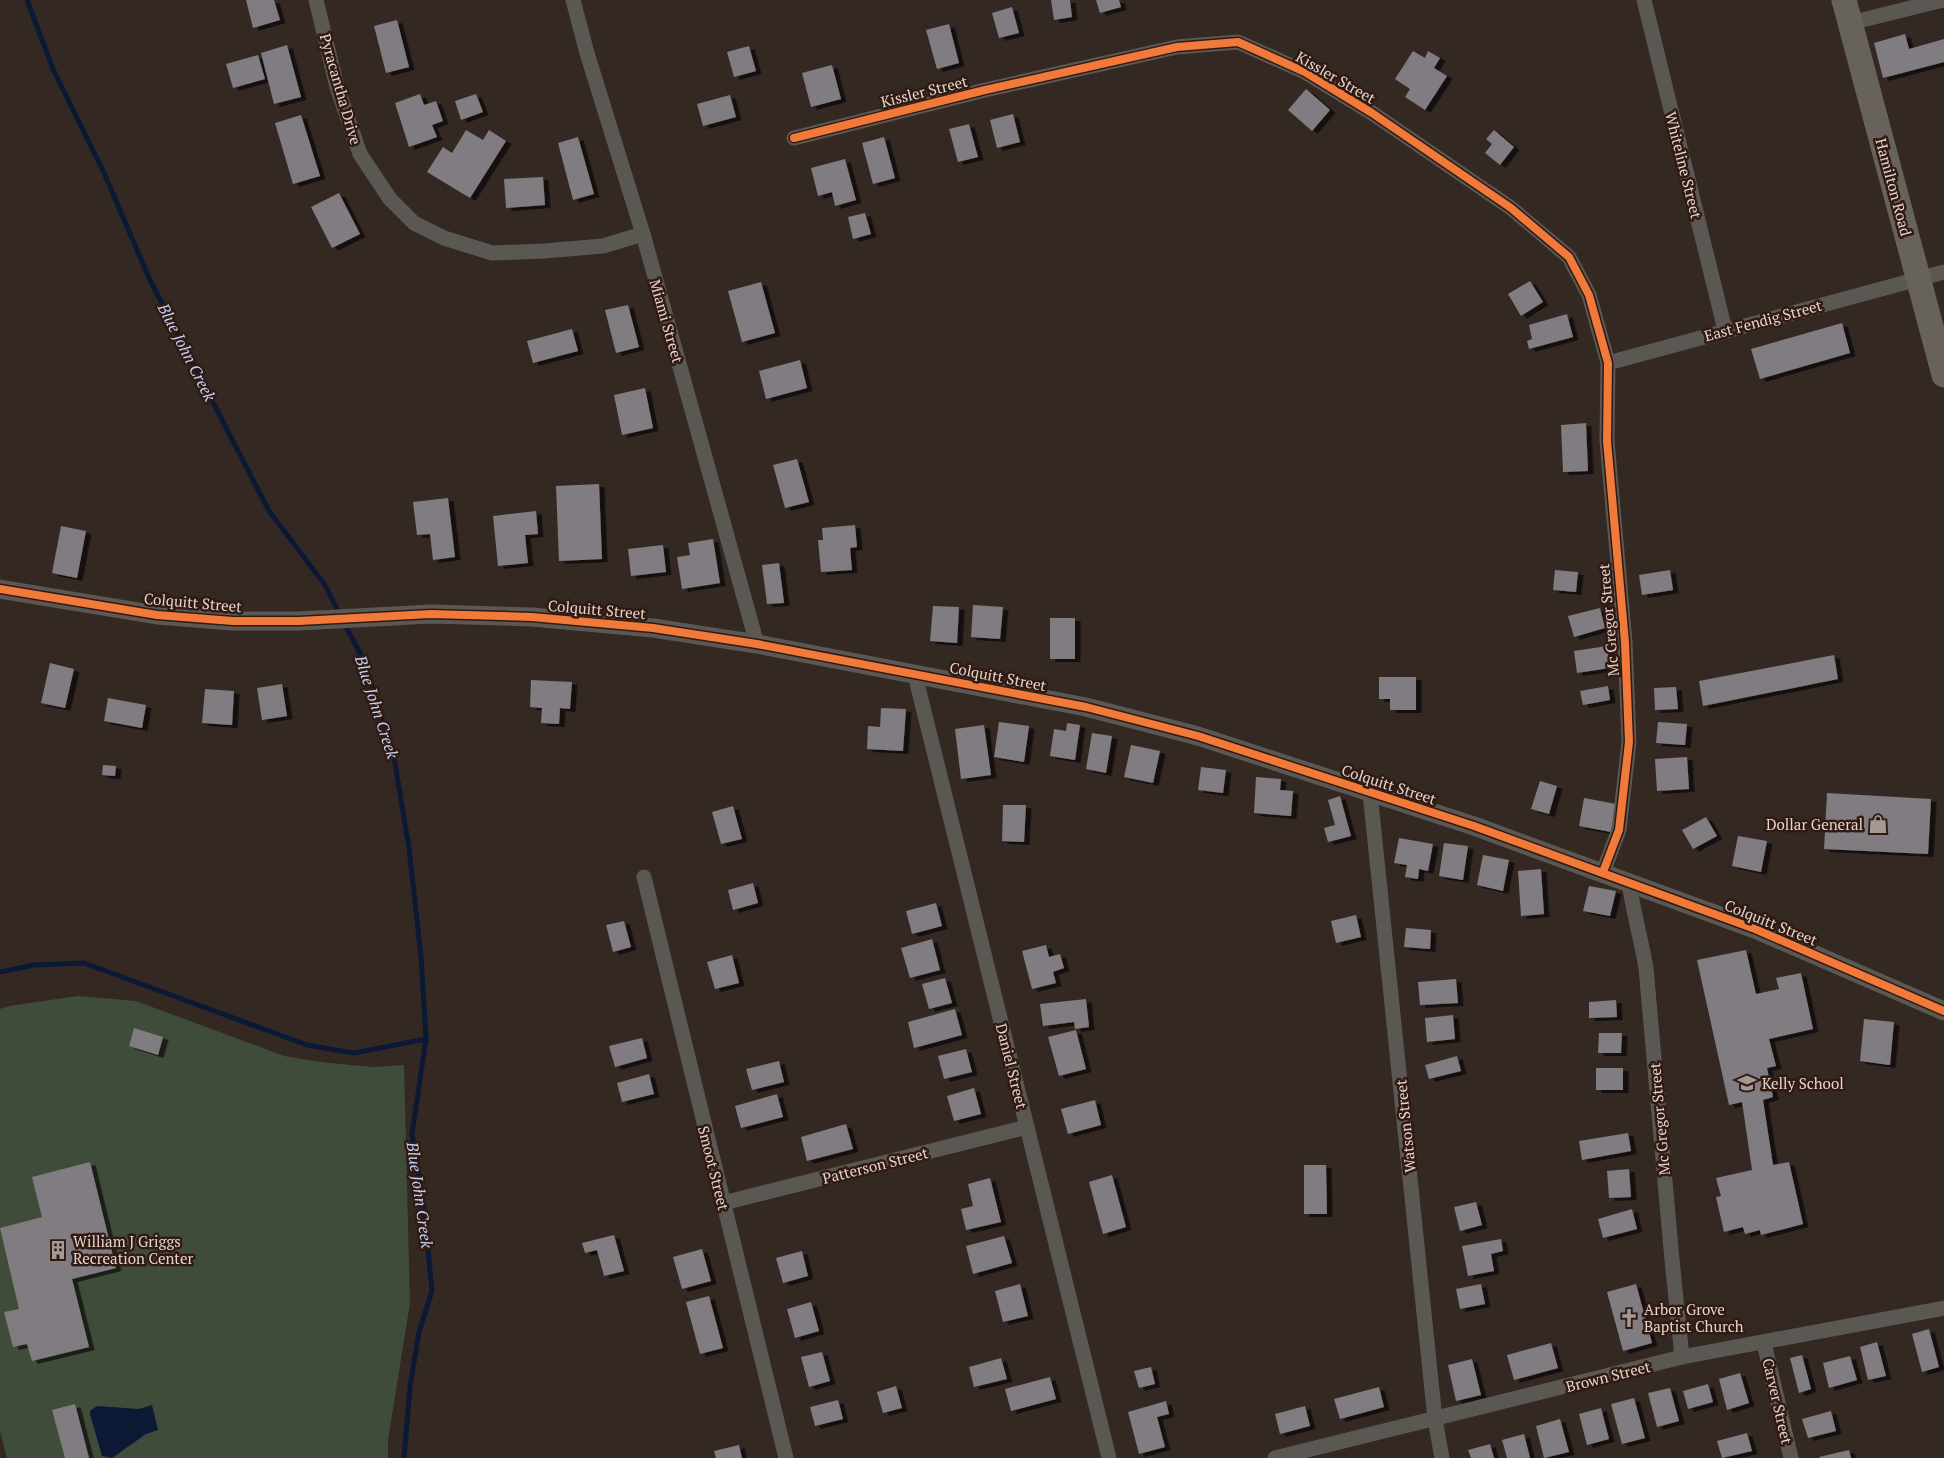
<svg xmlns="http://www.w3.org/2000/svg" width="1944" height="1458" viewBox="0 0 1944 1458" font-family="'PT Serif',serif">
<defs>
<filter id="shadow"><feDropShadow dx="5.5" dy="3" stdDeviation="0" flood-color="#0009"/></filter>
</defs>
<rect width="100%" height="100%" fill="#342822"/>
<path fill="#3e4c39" d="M78 996 136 1001 284 1056 321 1062 372 1067 404 1065 410 1303 388 1440V1458H7L0 1431V1009L9 1006Z"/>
<path fill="#0c1935" d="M152 1405 158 1430 146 1434 112 1458 102 1456 90 1414V1411L97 1406 139 1409Z"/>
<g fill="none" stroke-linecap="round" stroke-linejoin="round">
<g stroke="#0c1935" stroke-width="5">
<path d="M27 0 53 69 105 175 150 280 269 511 325 585 340 615"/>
<path d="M344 623 364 661 394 757 409 848 421 956 426 1039 412 1134 424 1209 432 1291 419 1332 410 1387 404 1458"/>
<path d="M0 972 34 965 84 963 307 1045 354 1053 426 1039"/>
</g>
</g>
<g fill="#807b82" filter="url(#shadow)">
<path d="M246 0H274L280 20 253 28Z"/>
<path d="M1051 0H1070L1072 17 1054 20Z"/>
<path d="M1096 0H1119L1121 7 1100 13Z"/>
<path d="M1012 7 1019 33 999 38 992 13Z"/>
<path d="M397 20 409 67 386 73 374 26Z"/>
<path d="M949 24 959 63 937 69 926 30Z"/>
<path d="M1905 34 1909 49 1944 39V62L1883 78 1874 43Z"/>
<path d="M287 45 301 97 274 104 261 53Z"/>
<path d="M749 46 756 71 734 77 727 52Z"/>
<path d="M1413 51 1425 58 1428 51 1440 58 1434 68 1447 76 1425 110 1405 97 1410 89 1395 79Z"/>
<path d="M258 55 265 79 233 88 226 64Z"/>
<path d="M832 65 841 99 811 107 802 73Z"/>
<path d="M1306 89 1330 110 1312 131 1288 110Z"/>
<path d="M420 94 424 105 436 101 443 121 432 125 437 137 409 147 395 103Z"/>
<path d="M476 94 483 112 461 120 455 101Z"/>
<path d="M730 95 736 117 703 126 697 104Z"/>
<path d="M1013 114 1020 142 997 148 990 120Z"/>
<path d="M301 115 320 176 293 184 275 123Z"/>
<path d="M969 124 978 157 958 162 949 129Z"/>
<path d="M466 130 483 140 489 130 506 141 470 198 427 172 443 147 452 153Z"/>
<path d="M1494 130 1514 147 1500 165 1485 153 1492 144 1486 139Z"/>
<path d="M578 137 594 194 573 200 558 143Z"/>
<path d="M884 137 895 178 873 184 862 143Z"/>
<path d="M845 159 856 200 835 206 832 192 818 196 811 168Z"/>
<path d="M543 177 545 205 506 208 504 179Z"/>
<path d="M339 193 360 234 332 248 311 207Z"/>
<path d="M865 213 871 234 853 239 848 217Z"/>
<path d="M1530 281 1543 302 1521 316 1508 294Z"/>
<path d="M761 282 775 333 742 342 728 291Z"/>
<path d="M628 305 639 347 616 353 605 310Z"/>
<path d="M1567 314 1573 337 1529 349 1527 341 1532 339 1529 325Z"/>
<path d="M1842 323 1850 353 1760 379 1751 349Z"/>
<path d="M572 329 578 351 533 363 527 341Z"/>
<path d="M800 360 807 388 766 399 759 371Z"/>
<path d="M645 388 653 428 622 435 614 395Z"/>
<path d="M1586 423 1588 471 1563 472 1561 425Z"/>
<path d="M797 459 809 502 785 508 773 465Z"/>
<path d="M599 484 602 559 559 561 556 486Z"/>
<path d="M448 498 455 557 433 560 430 534 417 535 413 502Z"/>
<path d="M536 511 538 534 525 535 528 563 498 566 493 516Z"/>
<path d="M855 525 857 547 850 548 852 570 821 572 818 540H823L822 528Z"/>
<path d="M61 526 86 531 77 578 52 573Z"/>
<path d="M713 539 720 583 682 589 677 557 690 555 688 543Z"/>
<path d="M663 545 666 572 631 576 628 549Z"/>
<path d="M779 563 784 603 767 604 762 565Z"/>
<path d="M1555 570 1578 572 1576 592 1553 590Z"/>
<path d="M1670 570 1673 590 1642 595 1639 575Z"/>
<path d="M973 605 1003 607 1000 639 971 637Z"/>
<path d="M933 606 959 607 957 643 930 641Z"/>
<path d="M1600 608 1605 628 1574 637 1568 616Z"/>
<rect x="1050" y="618" width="25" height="41"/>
<path d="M1607 646 1610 668 1577 673 1574 651Z"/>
<path d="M1834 655 1838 679 1703 706 1699 681Z"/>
<path d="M50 663 74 669 65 708 41 703Z"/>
<path d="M1379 677H1416V710H1390V699H1379Z"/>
<path d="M531 680 572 682 570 709 560 708 559 724 541 723 542 708 530 707Z"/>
<path d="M282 684 287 716 262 720 257 688Z"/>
<path d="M1608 686 1610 700 1583 705 1580 691Z"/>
<path d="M1676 687 1678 709 1655 710 1654 688Z"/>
<path d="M205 689 234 691 232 725 202 723Z"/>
<path d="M108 698 146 705 142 728 104 721Z"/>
<path d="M881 708 906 709 903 751 867 749 868 726 880 727Z"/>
<path d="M999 722 1029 726 1024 762 994 757Z"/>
<path d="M1658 722 1687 724 1685 745 1656 743Z"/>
<path d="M1067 723 1080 725 1075 760 1050 756 1054 729 1066 731Z"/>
<path d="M984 725 991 775 961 779 955 729Z"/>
<path d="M1092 733 1112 736 1106 773 1086 769Z"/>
<path d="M1131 745 1160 751 1153 783 1124 777Z"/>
<path d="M1687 757 1689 789 1657 791 1655 759Z"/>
<path d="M103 765 116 766 115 776 102 775Z"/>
<path d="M1201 767 1226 770 1223 793 1198 790Z"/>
<path d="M1256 777 1281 779 1280 790 1293 791 1291 816 1254 813Z"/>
<path d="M1540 781 1557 786 1549 814 1531 809Z"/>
<path d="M1827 793 1931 799 1928 854 1824 849Z"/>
<path d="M1340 796 1351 836 1328 842 1324 828 1335 825 1328 800Z"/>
<path d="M1584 798 1616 804 1611 832 1579 826Z"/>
<path d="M1003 805H1026L1024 842 1002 841Z"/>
<path d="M733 806 742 839 721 844 712 812Z"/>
<path d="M1706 817 1717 836 1693 849 1682 830Z"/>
<path d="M1738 836 1767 841 1761 872 1732 866Z"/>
<path d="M1399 838 1433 844 1428 871 1419 869 1418 879 1405 877 1407 865 1394 863Z"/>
<path d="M1444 843 1468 846 1463 880 1439 876Z"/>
<path d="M1483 855 1509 860 1503 891 1477 885Z"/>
<path d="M1541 869 1544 914 1521 916 1518 871Z"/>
<path d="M753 883 758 903 733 910 728 890Z"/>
<path d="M1589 886 1616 891 1610 916 1583 911Z"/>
<path d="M936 903 942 926 912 934 906 911Z"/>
<path d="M1356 915 1361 937 1336 943 1331 921Z"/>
<path d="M624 921 631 947 613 952 606 925Z"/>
<path d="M1406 928 1431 930 1430 949 1404 947Z"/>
<path d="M932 939 940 970 910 978 901 948Z"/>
<path d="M1046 945 1049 957 1060 954 1064 968 1053 972 1056 983 1032 989 1022 951Z"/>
<path d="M1746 950 1756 994 1779 989 1776 978 1801 973 1813 1029 1769 1039 1776 1066 1767 1068 1773 1097 1763 1100 1773 1165 1789 1162 1803 1224 1761 1235 1760 1230 1745 1234 1743 1227 1724 1232 1716 1197 1721 1196 1716 1178 1752 1170 1742 1102 1729 1105 1697 960Z"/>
<path d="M732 955 739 983 715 989 707 962Z"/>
<path d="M945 978 952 1003 929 1009 922 984Z"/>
<path d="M1456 979 1458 1003 1420 1005 1418 982Z"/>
<path d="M1086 999 1089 1027 1075 1029 1074 1022 1043 1026 1040 1004Z"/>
<path d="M1616 1000 1617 1017 1589 1018V1002Z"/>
<path d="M955 1009 962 1035 914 1048 908 1022Z"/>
<path d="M1453 1015 1455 1039 1427 1042 1425 1018Z"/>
<path d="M1864 1019 1894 1022 1890 1065 1860 1061Z"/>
<path d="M134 1028 163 1037 158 1055 129 1046Z"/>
<path d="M1076 1030 1086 1069 1059 1076 1048 1037Z"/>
<path d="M1599 1033H1622L1621 1053H1598Z"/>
<path d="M642 1038 647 1058 615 1067 609 1046Z"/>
<path d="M966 1049 972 1072 944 1079 938 1056Z"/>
<path d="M1457 1056 1461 1071 1429 1079 1425 1065Z"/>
<path d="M779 1061 784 1082 752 1090 746 1069Z"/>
<rect x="1596" y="1068" width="27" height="22"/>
<path d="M649 1074 654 1094 622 1102 617 1083Z"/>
<path d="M974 1088 981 1114 954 1121 947 1096Z"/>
<path d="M777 1094 783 1117 741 1128 735 1106Z"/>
<path d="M1095 1100 1101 1125 1068 1134 1061 1109Z"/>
<path d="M846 1124 853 1149 807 1161 801 1137Z"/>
<path d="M1628 1133 1631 1151 1582 1160 1579 1141Z"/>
<path d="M90 1162 116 1268 72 1279 89 1347 32 1361 27 1344 13 1347 4 1312 19 1309 0 1228 42 1217 32 1177Z"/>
<path d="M1304 1165H1326L1327 1214H1304Z"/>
<path d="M1629 1169 1631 1197 1609 1198 1607 1171Z"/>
<path d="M1112 1175 1126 1227 1103 1234 1089 1182Z"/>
<path d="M990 1178 1001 1222 966 1230 961 1209 973 1206 968 1184Z"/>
<path d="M1476 1202 1482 1225 1460 1231 1454 1207Z"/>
<path d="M1632 1209 1637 1229 1603 1238 1598 1219Z"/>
<path d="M614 1235 624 1271 604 1276 597 1250 585 1253 582 1243Z"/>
<path d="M1004 1236 1012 1263 973 1274 966 1246Z"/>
<path d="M1501 1239 1503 1251 1491 1254 1494 1271 1468 1276 1462 1246Z"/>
<path d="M702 1249 711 1281 682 1289 673 1257Z"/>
<path d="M802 1251 808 1276 783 1283 776 1258Z"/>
<path d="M1020 1284 1028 1316 1003 1322 995 1291Z"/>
<path d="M1481 1284 1485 1304 1460 1309 1456 1289Z"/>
<path d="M1636 1284 1652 1343 1623 1351 1607 1292Z"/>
<path d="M709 1296 723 1348 700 1354 686 1302Z"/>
<path d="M811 1302 819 1331 795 1338 787 1309Z"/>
<path d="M1929 1329 1939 1367 1922 1372 1912 1334Z"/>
<path d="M1877 1342 1886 1376 1868 1380 1860 1347Z"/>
<path d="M1551 1343 1558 1368 1514 1380 1507 1355Z"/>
<path d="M822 1352 830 1381 809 1387 801 1357Z"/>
<path d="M1802 1355 1811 1389 1799 1393 1790 1358Z"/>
<path d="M1850 1356 1857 1380 1829 1388 1823 1363Z"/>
<path d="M1001 1358 1007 1379 974 1387 969 1367Z"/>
<path d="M1472 1359 1481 1395 1456 1401 1448 1365Z"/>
<path d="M1151 1367 1155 1384 1139 1388 1134 1371Z"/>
<path d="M1740 1373 1749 1403 1727 1410 1719 1379Z"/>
<path d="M1050 1377 1056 1399 1011 1411 1005 1389Z"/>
<path d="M1708 1384 1713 1402 1688 1409 1683 1391Z"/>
<path d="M896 1386 902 1408 883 1413 877 1392Z"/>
<path d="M1379 1387 1384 1407 1340 1419 1334 1399Z"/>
<path d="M1670 1388 1679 1421 1657 1427 1648 1393Z"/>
<path d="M1634 1398 1645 1438 1622 1444 1611 1404Z"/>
<path d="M838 1400 843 1419 815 1426 810 1407Z"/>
<path d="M1166 1401 1169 1414 1157 1417 1165 1447 1139 1454 1128 1412Z"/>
<path d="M75 1404 89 1458H65L52 1410Z"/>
<path d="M1305 1406 1310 1426 1280 1434 1275 1414Z"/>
<path d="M1601 1408 1609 1439 1587 1445 1579 1414Z"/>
<path d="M1831 1411 1836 1431 1808 1438 1802 1419Z"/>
<path d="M1560 1419 1569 1452 1544 1458 1536 1426Z"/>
<path d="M1747 1433 1752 1451 1722 1458 1717 1441Z"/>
<path d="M1524 1434 1530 1458H1507L1502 1440Z"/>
<path d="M1490 1444 1494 1458H1471L1468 1450Z"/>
<path d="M739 1445 742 1458H716L714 1451Z"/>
<path d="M1849 1450 1851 1458H1820L1819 1457Z"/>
</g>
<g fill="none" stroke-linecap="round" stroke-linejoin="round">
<g stroke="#5b5853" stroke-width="15">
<path d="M316 0 337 87 360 154 390 199 414 223 444 238 492 253 544 251 603 246 643 234"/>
<path d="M573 0 587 53 643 234 757 644"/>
<path d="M1644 0 1725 330"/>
<path d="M1850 23 1943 0"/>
<path d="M794 138 985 90 1177 47 1238 42 1305 72 1372 113 1511 208 1569 257 1589 295 1608 363 1607 441 1625 642 1629 742 1619 830 1603 872"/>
<path d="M1608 363 1944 272"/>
<path d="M915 675 1109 1458"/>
<path d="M1370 793 1435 1419 1442 1458"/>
<path d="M644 877 786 1458"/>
<path d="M1629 882C1633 911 1641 939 1646 968L1672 1260 1682 1357"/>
<path d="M723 1203 1027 1127"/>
<path d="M1764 1343 1791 1458"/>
<path d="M1275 1458 1682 1357 1944 1308"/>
</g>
<path stroke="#5b5853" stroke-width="19" d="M0 589 157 615 233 621H299L431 614 532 617 653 628 757 644 1086 707 1198 736 1474 826 1755 929 1944 1011"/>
<path stroke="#68625c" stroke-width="25" d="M1844 0 1944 375"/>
<g stroke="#301a12" stroke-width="11">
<g id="cycleway">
<path d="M794 138 985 90 1177 47 1238 42 1305 72 1372 113 1511 208 1569 257 1589 295 1608 363 1607 441 1625 642 1629 742 1619 830 1603 872"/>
<path d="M0 589 157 615 233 621H299L431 614 532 617 653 628 757 644 1086 707 1198 736 1474 826 1755 929 1944 1011"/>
</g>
</g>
<use href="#cycleway" stroke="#f17a3a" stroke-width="8"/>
</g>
<defs>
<g id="shop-bare" transform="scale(1.5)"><path d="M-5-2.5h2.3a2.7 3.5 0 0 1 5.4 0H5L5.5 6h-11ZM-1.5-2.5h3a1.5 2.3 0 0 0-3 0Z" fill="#a69892" stroke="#301a12" stroke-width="2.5" paint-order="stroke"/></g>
<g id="school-bare" transform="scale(1.5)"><path d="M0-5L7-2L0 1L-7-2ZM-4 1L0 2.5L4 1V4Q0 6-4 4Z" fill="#a69892" stroke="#301a12" stroke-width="2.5" paint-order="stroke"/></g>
<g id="building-bare" transform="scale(1.5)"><path d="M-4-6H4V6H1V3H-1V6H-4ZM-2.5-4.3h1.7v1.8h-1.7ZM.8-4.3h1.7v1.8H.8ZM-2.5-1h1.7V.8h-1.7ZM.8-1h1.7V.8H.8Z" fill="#a69892" stroke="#301a12" stroke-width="2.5" paint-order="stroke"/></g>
<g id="church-bare" transform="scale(1.5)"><path d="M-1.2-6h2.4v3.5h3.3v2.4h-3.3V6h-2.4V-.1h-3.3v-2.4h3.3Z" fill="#a69892" stroke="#301a12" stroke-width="2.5" paint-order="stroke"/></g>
</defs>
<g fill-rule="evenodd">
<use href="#shop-bare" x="1878" y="824"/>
<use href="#school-bare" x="1747" y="1083"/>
<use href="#building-bare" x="58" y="1250"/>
<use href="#church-bare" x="1629" y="1318"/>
</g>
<g text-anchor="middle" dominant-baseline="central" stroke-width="5" stroke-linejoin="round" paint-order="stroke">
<g font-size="15" fill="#e4d4ce" stroke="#301a12">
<text transform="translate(1336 77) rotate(30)">Kissler Street</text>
<text transform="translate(341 89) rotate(74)">Pyracantha Drive</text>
<text transform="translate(924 91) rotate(-14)">Kissler Street</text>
<text transform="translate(1684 165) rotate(76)">Whiteline Street</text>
<text transform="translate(1894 187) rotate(75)">Hamilton Road</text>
<text transform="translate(1763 320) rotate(-15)">East Fendig Street</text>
<text transform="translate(667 321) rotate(74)">Miami Street</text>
<text transform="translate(193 602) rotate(5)">Colquitt Street</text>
<text transform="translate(597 609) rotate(5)">Colquitt Street</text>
<text transform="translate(1608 620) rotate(-95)">Mc Gregor Street</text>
<text transform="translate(998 676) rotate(11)">Colquitt Street</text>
<text transform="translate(1389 784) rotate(18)">Colquitt Street</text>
<text transform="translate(1771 922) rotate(22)">Colquitt Street</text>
<text transform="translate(1012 1066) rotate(76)">Daniel Street</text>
<text transform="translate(1659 1119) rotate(-95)">Mc Gregor Street</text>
<text transform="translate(1405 1126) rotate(-96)">Watson Street</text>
<text transform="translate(875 1165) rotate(-14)">Patterson Street</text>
<text transform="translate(714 1168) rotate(76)">Smoot Street</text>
<text transform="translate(1608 1376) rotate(-14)">Brown Street</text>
<text transform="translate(1778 1401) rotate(77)">Carver Street</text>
</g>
<g font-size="15" fill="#e4d4ce" stroke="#301a12" text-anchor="start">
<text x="1863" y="824" text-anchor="end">Dollar General</text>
<text x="1762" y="1083">Kelly School</text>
<text x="73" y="1241">William J Griggs<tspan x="73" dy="17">Recreation Center</tspan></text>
<text x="1644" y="1309">Arbor Grove<tspan x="1644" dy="17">Baptist Church</tspan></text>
</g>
<g font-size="16" font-style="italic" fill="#c0d4fb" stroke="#301a12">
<text transform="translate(187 352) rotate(63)">Blue John Creek</text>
<text transform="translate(377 707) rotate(72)">Blue John Creek</text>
<text transform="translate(420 1195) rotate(82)">Blue John Creek</text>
</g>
</g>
</svg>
